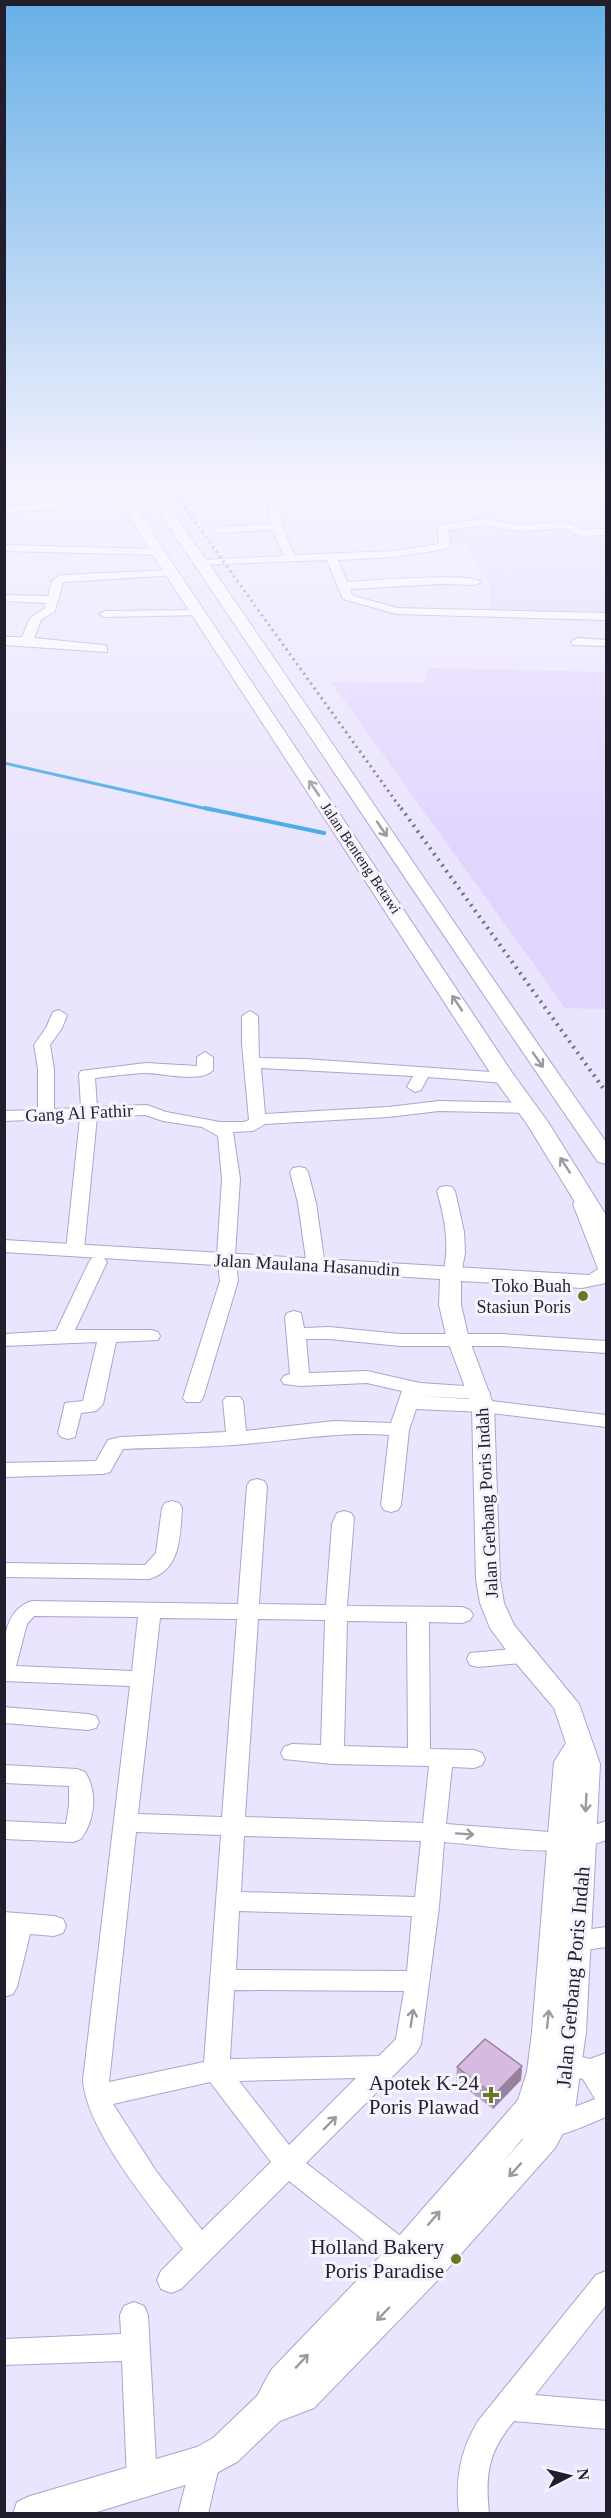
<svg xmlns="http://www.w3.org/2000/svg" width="611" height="2518" viewBox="0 0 611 2518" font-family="Georgia,serif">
<rect width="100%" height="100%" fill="#ebe4fe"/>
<g fill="#e1d5fe">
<path d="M480 521 516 528 564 523 574 532H591L602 542H606V615L511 611 490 613V585L465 544 448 546 442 531 436 527Z"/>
<path d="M427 668 606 672V1009L565 1008 331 682 425 683Z"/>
</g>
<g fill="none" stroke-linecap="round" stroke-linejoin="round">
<path stroke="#47abe6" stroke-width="3" d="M4 763 212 810"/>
<path stroke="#47abe6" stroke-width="4" d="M205 808 324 833"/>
<g stroke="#afa3cd" stroke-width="2">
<g id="minor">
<path d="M44 483H54L53 491 82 490 87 493 82 496 56 497 59 504 52 509 4 513V507L48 503 42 488Z"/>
<path d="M284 483C274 509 283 531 295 555L394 551 439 544 438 525 483 519 519 525 567 522 582 530 606 529V535L580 536 565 528 519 531 483 525 448 530 450 546 445 549 394 557 338 560 347 582C369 581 469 572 481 582L475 585 440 584 350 589 352 595 357 597 398 608 606 613V620L396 614 343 599 327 560 196 565V561L200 560 284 556 273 530 217 533 212 530 217 527 271 524 268 502 271 489 195 487 190 483Z"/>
<path d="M124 494 129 497 128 499 89 502 84 499 89 496Z"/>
<path d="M4 545 158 549 164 552 158 555 4 551Z"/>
<path d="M172 570 178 573 176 575 63 582 55 611 41 620 34 638 103 645 107 646V652L4 645V637H22L30 618 44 609 46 603 4 601V595L48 596 52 581 61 575Z"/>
<path d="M199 610 203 611V615L105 617 99 614 105 611Z"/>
<path d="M577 638 606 640V646L573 645 571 642Z"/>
<path d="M59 1010 67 1015 62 1028 50 1045 54 1069V1109L81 1108 79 1074 81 1071 146 1063 197 1066V1057L205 1052 213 1057V1070C201 1084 160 1072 143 1073 127 1074 111 1076 95 1078L97 1107 147 1105 166 1112 220 1122H244L249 1120 242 1044V1016L250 1011 258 1016 259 1058 305 1059 505 1073 513 1078 505 1083 428 1077 421 1090 415 1092 407 1087 413 1076 261 1068 265 1114 388 1107 439 1101 527 1103 535 1108 527 1113 439 1111 388 1117 265 1124 253 1131 233 1132 240 1179 235 1255 238 1281 203 1398 200 1402H186L183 1398 220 1281 217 1255 222 1179 218 1136 202 1127 163 1121 145 1115 97 1117 84 1250 81 1254H69L66 1250 80 1118 4 1121V1111L38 1110V1069L34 1045 46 1028 53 1012Z"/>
<path d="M299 1167 305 1168 308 1172 316 1203 325 1266 322 1270H310L307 1266 298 1203 290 1172 293 1168Z"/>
<path d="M446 1186 452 1187 455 1191 464 1232 465 1253 461 1274 458 1278H446L443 1274C450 1245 445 1219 437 1191L440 1187Z"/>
<path d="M98 1257 104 1258 107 1262 75 1330H151L158 1332 160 1336 158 1340 116 1342 103 1404 96 1411 81 1413 75 1437 68 1439 61 1437 58 1433 65 1403 83 1401 97 1342 4 1346V1334L56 1331 89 1262 92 1258Z"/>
<path d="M294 1311 301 1313 304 1328 329 1327 400 1334H501L606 1341V1353L501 1346H400L329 1339H306L309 1373 367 1371 420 1383 480 1387 487 1389 490 1393 487 1397 480 1399 420 1396 483 1400 606 1415V1427L483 1412 416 1409 409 1430 401 1505 398 1510 391 1512 384 1510 381 1505 389 1435C343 1431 301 1439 256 1443 212 1448 167 1447 123 1449L110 1472 103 1474 4 1477V1463L96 1461 108 1440 121 1437 226 1432 223 1401 226 1397H240L243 1401 246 1431 334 1421 391 1423 402 1391 367 1383 300 1386 284 1384 281 1380 284 1376 290 1374 285 1317 287 1313Z"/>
<path d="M257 1479 264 1481 267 1486 259 1604 326 1605 332 1524 337 1513 344 1511 351 1513 354 1518 347 1606 462 1607 470 1610 473 1615 470 1620 462 1623 429 1622 430 1749 474 1750 482 1753 485 1759 482 1765 474 1768 452 1767 446 1824 562 1833 581 1830 606 1821V1840C557 1860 496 1846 444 1842L439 1907 421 2044 417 2052 306 2163 420 2251 424 2260 420 2269 410 2273 400 2269 289 2181 181 2289 171 2293 161 2289 157 2280 161 2271 183 2249C152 2208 86 2130 83 2080L130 1686 4 1681C4 1650 0 1611 32 1601L238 1604 247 1486 250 1481ZM34 1616 138 1617 132 1671 16 1666 27 1624ZM160 1618 237 1619 222 1817 138 1814ZM258 1619 325 1620 321 1745 292 1744 284 1747 281 1753 284 1759 332 1764 429 1766 423 1823 245 1817ZM347 1621 407 1622 408 1748 344 1746ZM136 1832 221 1835 204 2062 109 2082ZM244 1836 421 1841 415 1897 241 1892ZM239 1911 412 1916 407 1971 236 1970ZM234 1990 404 1991 396 2039 379 2056 230 2059ZM356 2078 289 2145 239 2081ZM210 2082 271 2162 202 2230 156 2171 113 2104Z"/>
<path d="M172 1501 179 1503 182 1508C180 1536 181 1570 149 1579L4 1577V1563L145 1565 156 1553 162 1508 165 1503Z"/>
<path d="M524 1648 532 1650 535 1656 532 1662 478 1667 470 1665 467 1659 470 1653Z"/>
<path d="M4 1707 88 1714 96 1716 99 1722 96 1728 88 1730 4 1723Z"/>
<path d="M4 1765 77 1769 85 1772C98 1792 95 1820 81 1839L73 1842 4 1839V1821L66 1824 69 1805V1786L4 1783Z"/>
<path d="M4 1912 54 1916 63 1919 66 1926 63 1933 54 1936 30 1934 17 1987 13 1994 4 1997 6 1932Z"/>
<path d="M606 1927V1947L578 1951 558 1946 555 1939 558 1932 567 1929 578 1931Z"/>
<path d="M558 2051 590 2059 606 2053V2117C574 2130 540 2148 505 2135L501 2127 505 2119 514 2116H551L595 2099 583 2079 549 2070 545 2062 549 2054Z"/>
<path d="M606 2271V2305L535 2395 606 2401V2429L514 2421C488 2452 485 2474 489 2514H459C455 2479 460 2451 478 2421L596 2275Z"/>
<path d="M134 2302 144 2306 148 2315 157 2480 153 2490 142 2495 131 2490 127 2480 122 2361 4 2365V2339L121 2334 120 2315 124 2306Z"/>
<path d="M205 2447 216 2452 220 2462 208 2514H178L194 2452Z"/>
</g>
</g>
<g stroke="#afa3cd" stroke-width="2">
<path id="tertiary" d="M583 1198 590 1200 593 1204 606 1239V1283L582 1288 461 1281V1305L469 1339 494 1406 500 1580 504 1603 514 1625 579 1704 600 1764 586 2032 575 2109 571 2118 555 2148 435 2283 314 2408 280 2421 237 2462 205 2479 90 2514H13L17 2502 30 2496 197 2447 213 2438 257 2396 271 2370 392 2244 518 2100 527 2072 532 2032 554 1762 566 1743 554 1708 515 1662 490 1628 480 1603 476 1580 472 1406 447 1339 439 1305 440 1279 4 1252V1240L589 1275 598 1269 573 1204 576 1200ZM536 2122 533 2128 503 2162Z"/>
</g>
<g stroke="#afa3cd" stroke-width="2">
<g id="secondary">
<path d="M109 483H123L163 549 513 1074 548 1122 606 1215V1240L598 1238 594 1233 527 1124 493 1077 149 549Z"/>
<path d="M139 483H153C306 702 453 924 606 1142V1164L598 1162C443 937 293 709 139 483Z"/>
</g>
</g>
<use href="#minor" fill="#fff" fill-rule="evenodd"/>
<use href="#tertiary" fill="#fff" fill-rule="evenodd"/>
<use href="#secondary" fill="#fff" fill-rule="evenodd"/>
<path stroke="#756f83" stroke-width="3" stroke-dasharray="2 4" stroke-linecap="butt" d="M167 483 402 810"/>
<path stroke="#756f83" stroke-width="4" stroke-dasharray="2 5" stroke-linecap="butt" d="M401 808 606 1092"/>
</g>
<path fill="#b9a0c0" d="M522 2066 521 2080 493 2109 456 2081 457 2067Z"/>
<path fill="#96829c" d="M522 2066 521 2080 493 2109 494 2095Z"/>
<path fill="#d7badf" stroke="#96829c" stroke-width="1.5" d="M485 2039 522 2066 494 2095 457 2067Z"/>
<defs><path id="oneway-shaft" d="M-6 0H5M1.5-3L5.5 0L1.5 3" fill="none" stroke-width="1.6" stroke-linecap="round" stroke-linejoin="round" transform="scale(1.5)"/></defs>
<g stroke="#9c9aa1">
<use href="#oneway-shaft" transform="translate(314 788) rotate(-124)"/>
<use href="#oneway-shaft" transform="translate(382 829) rotate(56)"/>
<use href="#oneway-shaft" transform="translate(457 1003) rotate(-124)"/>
<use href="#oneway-shaft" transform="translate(538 1060) rotate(55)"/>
<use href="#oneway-shaft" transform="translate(565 1165) rotate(-123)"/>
<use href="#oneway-shaft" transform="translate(586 1803) rotate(93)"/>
<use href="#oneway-shaft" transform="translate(465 1834) rotate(4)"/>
<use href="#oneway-shaft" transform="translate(412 2018) rotate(-81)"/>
<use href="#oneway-shaft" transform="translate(548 2019) rotate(-84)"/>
<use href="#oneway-shaft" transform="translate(330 2123) rotate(-45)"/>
<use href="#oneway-shaft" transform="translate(515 2170) rotate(132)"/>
<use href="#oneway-shaft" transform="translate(434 2218) rotate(-49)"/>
<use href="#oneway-shaft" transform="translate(383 2314) rotate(134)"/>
<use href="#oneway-shaft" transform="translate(302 2361) rotate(-47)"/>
</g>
<linearGradient id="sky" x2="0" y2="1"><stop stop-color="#67b0e7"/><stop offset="0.58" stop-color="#f6f3ff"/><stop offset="1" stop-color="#f6f3ff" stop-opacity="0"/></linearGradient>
<rect width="611" height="836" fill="url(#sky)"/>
<g fill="#6a7825" stroke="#f7f4fd" stroke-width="2">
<circle cx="583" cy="1296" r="6"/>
<path d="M488 2086h6v6h6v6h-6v6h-6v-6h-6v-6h6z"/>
<circle cx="456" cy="2259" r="6"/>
</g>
<g text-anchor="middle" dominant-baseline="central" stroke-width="6" stroke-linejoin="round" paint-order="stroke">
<g font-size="15" fill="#231e2e" stroke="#f7f4fd">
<text transform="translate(361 858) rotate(56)">Jalan Benteng Betawi</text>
</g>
<g font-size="18" fill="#231e2e" stroke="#f7f4fd">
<text transform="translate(79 1113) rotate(-3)">Gang Al Fathir</text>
<text transform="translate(307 1265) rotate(3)">Jalan Maulana Hasanudin</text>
<text transform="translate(487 1503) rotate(-93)">Jalan Gerbang Poris Indah</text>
</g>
<g font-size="18" fill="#231e2e" stroke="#f7f4fd" text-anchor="end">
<text x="571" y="1286">Toko Buah<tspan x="571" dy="21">Stasiun Poris</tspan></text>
</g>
<g font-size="21" fill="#231e2e" stroke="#f7f4fd">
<text transform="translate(573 1977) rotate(-85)">Jalan Gerbang Poris Indah</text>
</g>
<g font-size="21" fill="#231e2e" stroke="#f7f4fd" text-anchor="end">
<text x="479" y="2083">Apotek K-24<tspan x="479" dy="24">Poris Plawad</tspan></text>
<text x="444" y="2247">Holland Bakery<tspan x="444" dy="24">Poris Paradise</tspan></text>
</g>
</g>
<rect width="611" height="2518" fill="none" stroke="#231e2e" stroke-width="12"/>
<g transform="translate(569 2476) rotate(83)" stroke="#f7f4fd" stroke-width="4.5" paint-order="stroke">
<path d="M0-4.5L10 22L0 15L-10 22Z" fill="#231e2e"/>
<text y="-9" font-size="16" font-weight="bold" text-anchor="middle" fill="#231e2e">N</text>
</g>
</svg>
